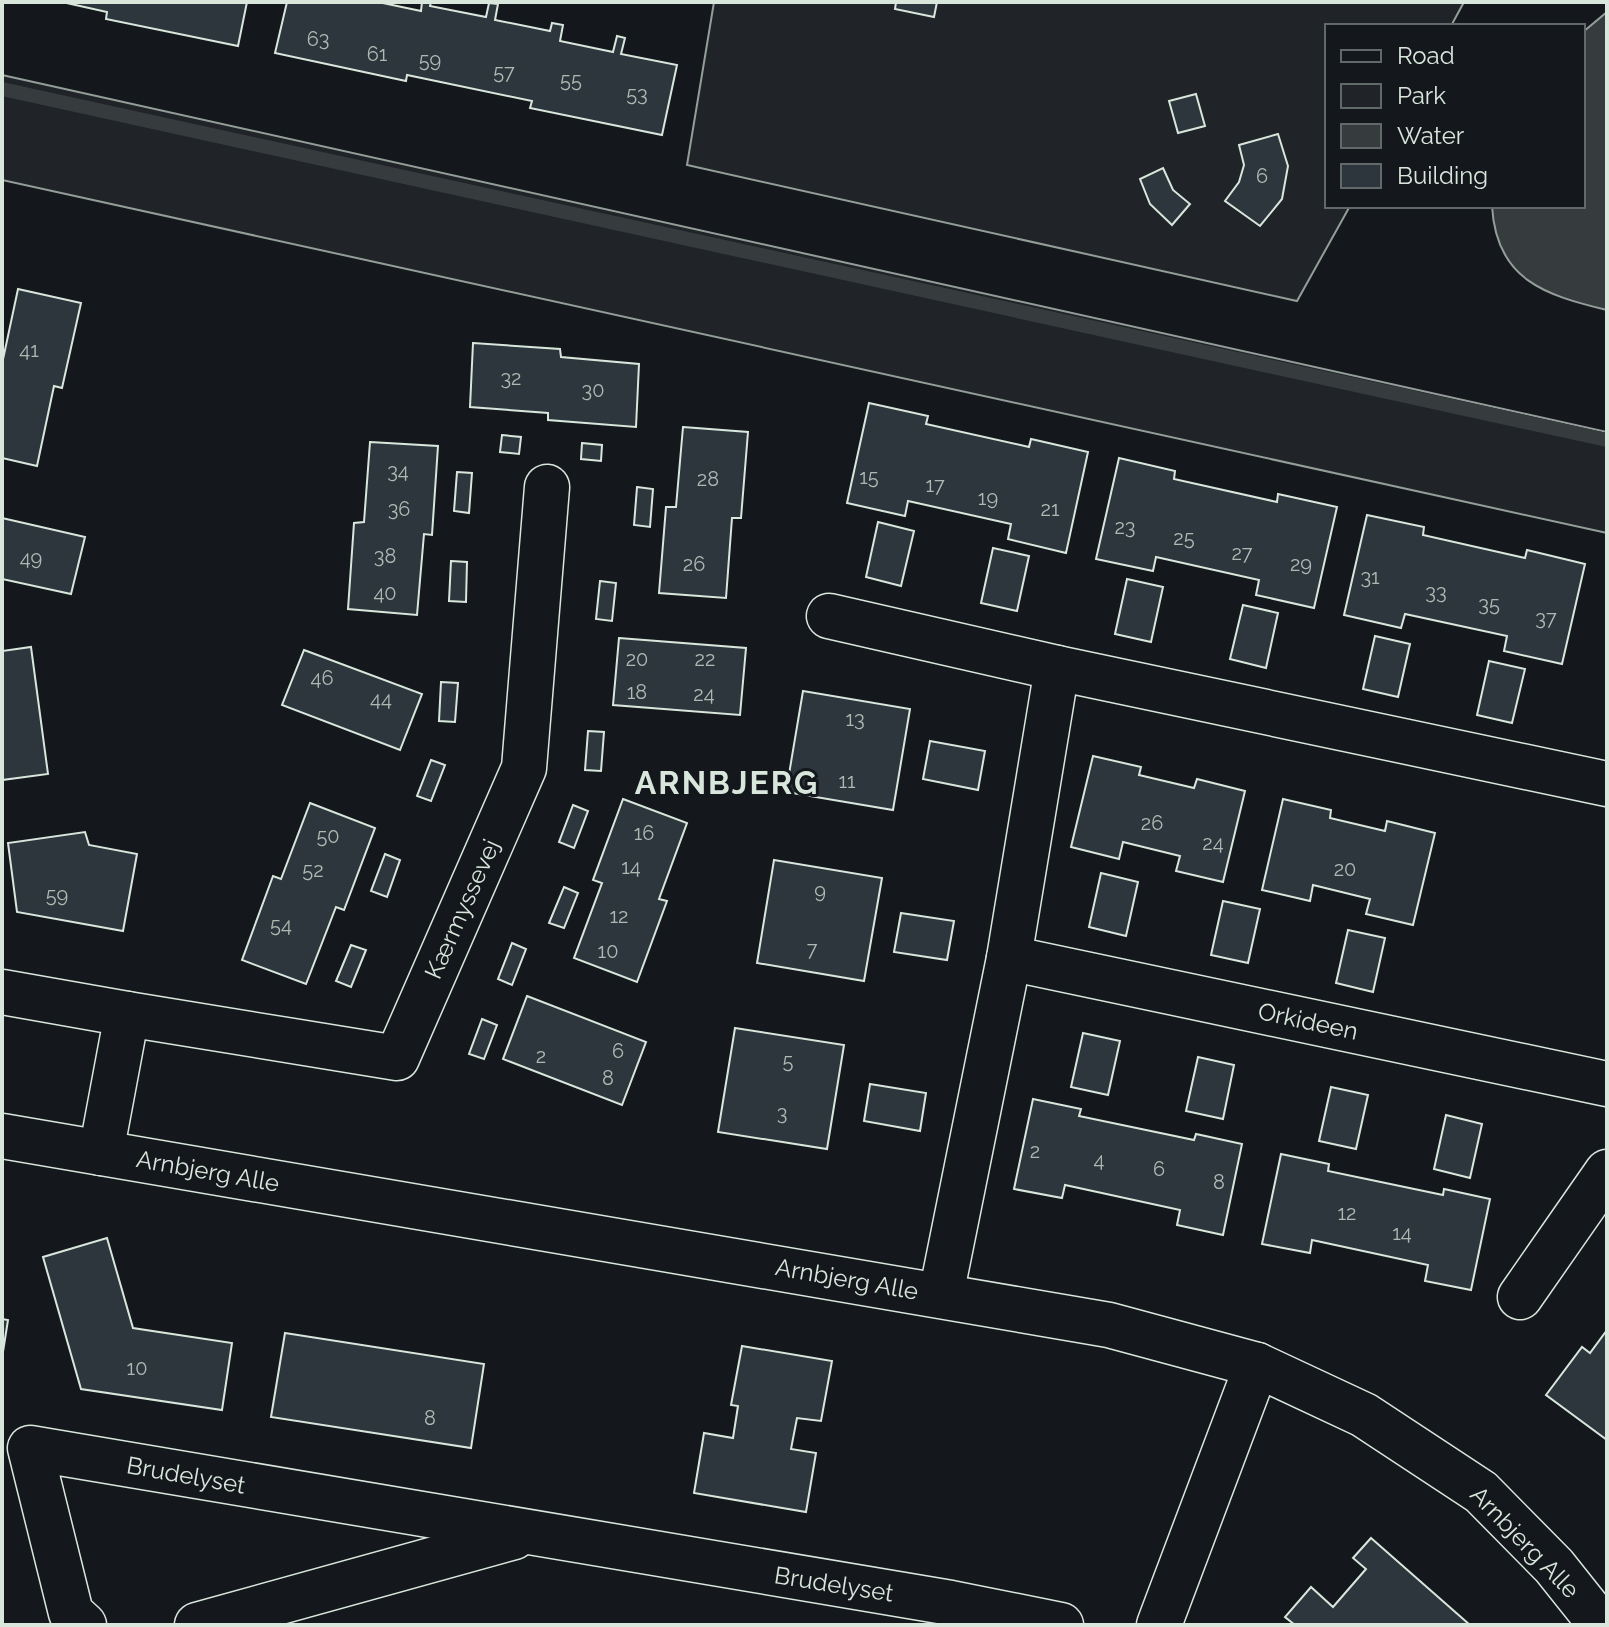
<svg xmlns="http://www.w3.org/2000/svg" width="1609" height="1627" viewBox="0 0 1609 1627" font-family="Raleway,sans-serif">
<rect width="100%" height="100%" fill="#14181c"/>
<g fill="#202428" stroke="#939e99" stroke-width="2">
<path d="M714 2H1464L1451 26H1327V206H1350L1297 301 687 165Z"/>
<path d="M2 75 1607 432V533L2 180Z"/>
</g>
<path fill="#363b3e" stroke="#939e99" stroke-width="2" d="M1607 12V310C1545 295 1496 280 1492 206H1583V32Z"/>
<g fill="none" stroke-linecap="round" stroke-linejoin="round">
<path stroke="#363b3e" stroke-width="14" d="M2 89 1607 440"/>
</g>
<g fill="#2c363c" stroke="#d8e6dc" stroke-width="2">
<path d="M62 2H247L238 46 106 19 107 12Z"/>
<path d="M287 2H378L421 11 422 2H431L430 6 486 17 489 3 498 4 495 20 550 31 552 23 563 25 560 41 613 52 617 36 625 38 621 54 677 65 662 135 530 108 532 101 407 75 406 81 275 53Z"/>
<path d="M896 2H937L934 17 895 9Z"/>
<path d="M1196 94 1205 126 1178 133 1169 101Z"/>
<path d="M1278 134 1288 166 1282 199 1260 226 1225 201 1239 182 1244 165 1239 145Z"/>
<path d="M1163 168 1173 190 1190 204 1172 225 1150 204 1140 179Z"/>
<path d="M18 289 81 303 62 388 54 386 37 466 2 458V364Z"/>
<path d="M473 343 560 349 561 357 639 364 636 427 548 420V413L470 407Z"/>
<path d="M869 403 928 416 926 424 1029 447 1031 439 1088 452 1066 553 1008 539 1011 524 908 501 905 516 847 503Z"/>
<path d="M683 427 748 432 741 518H732L726 598 659 593 666 507H676Z"/>
<path d="M502 435 521 437 519 454 500 452Z"/>
<path d="M370 442 438 446 432 535 424 534 417 615 348 609 354 523 364 522Z"/>
<path d="M582 443 602 445 601 461 581 459Z"/>
<path d="M1119 458 1175 471 1174 479 1277 502 1278 494 1337 507 1314 608 1256 595 1259 580 1156 557 1153 571 1096 559Z"/>
<path d="M457 472 472 473 469 513 454 511Z"/>
<path d="M637 487 653 489 650 527 634 525Z"/>
<path d="M1367 515 1424 527 1423 535 1525 558 1527 550 1585 564 1562 664 1504 651 1507 636 1405 614 1401 628 1344 615Z"/>
<path d="M2 518 85 537 71 594 2 579Z"/>
<path d="M878 522 914 531 901 586 866 577Z"/>
<path d="M993 548 1029 556 1017 611 981 603Z"/>
<path d="M451 561 467 562 466 602 449 601Z"/>
<path d="M1127 579 1163 587 1151 642 1115 634Z"/>
<path d="M600 581 616 583 612 621 596 619Z"/>
<path d="M1243 605 1278 613 1266 668 1230 659Z"/>
<path d="M1375 636 1410 644 1398 697 1363 689Z"/>
<path d="M619 638 746 648 740 715 613 705Z"/>
<path d="M31 647 48 774 2 780V651Z"/>
<path d="M304 650 422 694 400 750 282 705Z"/>
<path d="M1489 661 1525 669 1512 723 1477 715Z"/>
<path d="M441 682 458 683 455 722 439 721Z"/>
<path d="M803 691 910 709 893 810 786 792Z"/>
<path d="M588 731 604 732 601 771 585 770Z"/>
<path d="M930 741 985 751 978 790 923 779Z"/>
<path d="M1093 756 1141 767 1139 775 1194 788 1197 779 1245 791 1223 882 1176 871 1180 856 1123 842 1119 859 1071 847Z"/>
<path d="M431 760 445 765 431 801 417 796Z"/>
<path d="M623 799 687 823 659 899 667 901 637 982 574 958 602 883 593 880Z"/>
<path d="M1283 799 1331 810 1330 818 1385 831 1387 821 1435 833 1413 925 1366 914 1370 899 1313 885 1310 901 1262 890Z"/>
<path d="M310 803 375 828 344 910 336 907 306 984 242 960 273 876 281 879Z"/>
<path d="M573 805 588 811 574 848 559 842Z"/>
<path d="M85 832 89 845 137 854 123 931 17 912 8 843Z"/>
<path d="M385 854 400 860 387 897 371 891Z"/>
<path d="M774 860 882 878 864 981 757 963Z"/>
<path d="M1101 873 1138 882 1126 936 1089 927Z"/>
<path d="M564 887 578 893 564 928 549 923Z"/>
<path d="M1223 901 1260 909 1248 963 1211 955Z"/>
<path d="M901 913 954 921 947 960 894 952Z"/>
<path d="M1348 930 1385 938 1373 992 1336 983Z"/>
<path d="M512 943 526 949 512 985 498 979Z"/>
<path d="M351 945 366 950 351 987 336 981Z"/>
<path d="M527 996 646 1042 622 1105 503 1059Z"/>
<path d="M482 1019 497 1025 484 1059 469 1054Z"/>
<path d="M735 1028 844 1045 827 1149 718 1132Z"/>
<path d="M1083 1033 1120 1041 1108 1095 1071 1087Z"/>
<path d="M1198 1057 1234 1065 1223 1119 1186 1111Z"/>
<path d="M870 1084 926 1093 920 1131 864 1121Z"/>
<path d="M1331 1087 1368 1095 1356 1149 1319 1141Z"/>
<path d="M1033 1099 1081 1109 1079 1116 1194 1140 1196 1134 1242 1144 1223 1235 1177 1225 1180 1210 1065 1185 1062 1198 1014 1189Z"/>
<path d="M1446 1115 1482 1124 1470 1178 1434 1169Z"/>
<path d="M1281 1154 1329 1164 1328 1171 1443 1195 1444 1189 1490 1199 1471 1290 1425 1281 1428 1265 1312 1240 1310 1253 1262 1244Z"/>
<path d="M107 1238 133 1328 232 1343 222 1410 81 1389 43 1257Z"/>
<path d="M2 1319 8 1320 2 1358Z"/>
<path d="M1607 1330V1440L1546 1395 1582 1347 1590 1353Z"/>
<path d="M285 1333 484 1364 471 1448 271 1417Z"/>
<path d="M742 1346 832 1361 821 1421 797 1418 791 1449 816 1453 806 1512 694 1493 704 1433 733 1438 738 1406 731 1405Z"/>
<path d="M1371 1538 1470 1625H1295L1285 1617 1311 1587 1333 1607 1366 1569 1353 1558Z"/>
</g>
<g fill="none" stroke-linecap="round" stroke-linejoin="round">
<g stroke="#d8e6dc" stroke-width="47">
<g id="minor">
<path d="M829 616 1057 668"/>
<path d="M1009 958 1607 1084"/>
<path d="M2 992 127 1014 101 1153"/>
<path d="M127 1014 397 1058 524 768 547 487"/>
<path d="M2 1136 1109 1325 1257 1365 1364 1415 1481 1492 1554 1566 1601 1625"/>
<path d="M941 1295 1009 958 1057 668 1607 784"/>
<path d="M1520 1297 1607 1172"/>
<path d="M84 1625 71 1613 30 1448 951 1603 1061 1625"/>
<path d="M197 1625 514 1537"/>
<path d="M1159 1625 1257 1365"/>
</g>
</g>
<use href="#minor" stroke="#14181c" stroke-width="44"/>
</g>
<g text-anchor="middle" dominant-baseline="central" stroke-width="6" stroke-linejoin="round" paint-order="stroke">
<g font-size="20" fill="#adbab4">
<text x="318" y="39">63</text>
<text x="377" y="54">61</text>
<text x="430" y="60">59</text>
<text x="504" y="72">57</text>
<text x="571" y="80">55</text>
<text x="637" y="94">53</text>
<text x="1262" y="176">6</text>
<text x="29" y="350">41</text>
<text x="511" y="378">32</text>
<text x="593" y="390">30</text>
<text x="398" y="471">34</text>
<text x="869" y="477">15</text>
<text x="708" y="479">28</text>
<text x="935" y="485">17</text>
<text x="988" y="498">19</text>
<text x="399" y="509">36</text>
<text x="1050" y="509">21</text>
<text x="1125" y="527">23</text>
<text x="1184" y="538">25</text>
<text x="1242" y="553">27</text>
<text x="385" y="556">38</text>
<text x="31" y="558">49</text>
<text x="694" y="564">26</text>
<text x="1301" y="564">29</text>
<text x="1370" y="577">31</text>
<text x="1436" y="592">33</text>
<text x="385" y="593">40</text>
<text x="1489" y="604">35</text>
<text x="1546" y="618">37</text>
<text x="637" y="659">20</text>
<text x="705" y="659">22</text>
<text x="322" y="678">46</text>
<text x="637" y="692">18</text>
<text x="704" y="694">24</text>
<text x="381" y="699">44</text>
<text x="855" y="719">13</text>
<text x="847" y="781">11</text>
<text x="1152" y="823">26</text>
<text x="644" y="833">16</text>
<text x="328" y="836">50</text>
<text x="1213" y="843">24</text>
<text x="631" y="867">14</text>
<text x="1345" y="869">20</text>
<text x="313" y="870">52</text>
<text x="820" y="891">9</text>
<text x="57" y="895">59</text>
<text x="619" y="916">12</text>
<text x="281" y="925">54</text>
<text x="812" y="949">7</text>
<text x="608" y="951">10</text>
<text x="618" y="1051">6</text>
<text x="541" y="1056">2</text>
<text x="788" y="1061">5</text>
<text x="608" y="1078">8</text>
<text x="782" y="1113">3</text>
<text x="1035" y="1151">2</text>
<text x="1099" y="1160">4</text>
<text x="1159" y="1169">6</text>
<text x="1219" y="1182">8</text>
<text x="1347" y="1213">12</text>
<text x="1402" y="1233">14</text>
<text x="137" y="1368">10</text>
<text x="430" y="1418">8</text>
</g>
<g font-size="24" fill="#d8e6dc" stroke="#14181c">
<text transform="translate(462 909) rotate(-66)">Kærmyssevej</text>
<text transform="translate(1308 1021) rotate(12)">Orkideen</text>
<text transform="translate(208 1171) rotate(10)">Arnbjerg Alle</text>
<text transform="translate(847 1279) rotate(10)">Arnbjerg Alle</text>
<text transform="translate(186 1475) rotate(10)">Brudelyset</text>
<text transform="translate(1525 1542) rotate(46)">Arnbjerg Alle</text>
<text transform="translate(834 1584) rotate(9)">Brudelyset</text>
</g>
<g font-size="32" font-weight="bold" letter-spacing="2" fill="#d8e6dc" stroke="#14181c">
<text x="727" y="782">ARNBJERG</text>
</g>
</g>
<rect width="1609" height="1627" fill="none" stroke="#d8e6dc" stroke-width="8"/>
<rect x="1325" y="24" width="260" height="184" fill="#14181c" stroke="#626a69" stroke-width="2"/>
<rect x="1341" y="50" width="40" height="12" fill="#14181c" stroke="#626a69" stroke-width="2"/>
<text x="1397" y="64" font-size="24" fill="#d8e6dc">Road</text>
<rect x="1341" y="84" width="40" height="24" fill="#202428" stroke="#626a69" stroke-width="2"/>
<text x="1397" y="104" font-size="24" fill="#d8e6dc">Park</text>
<rect x="1341" y="124" width="40" height="24" fill="#363b3e" stroke="#626a69" stroke-width="2"/>
<text x="1397" y="144" font-size="24" fill="#d8e6dc">Water</text>
<rect x="1341" y="164" width="40" height="24" fill="#2c363c" stroke="#626a69" stroke-width="2"/>
<text x="1397" y="184" font-size="24" fill="#d8e6dc">Building</text>
</svg>
